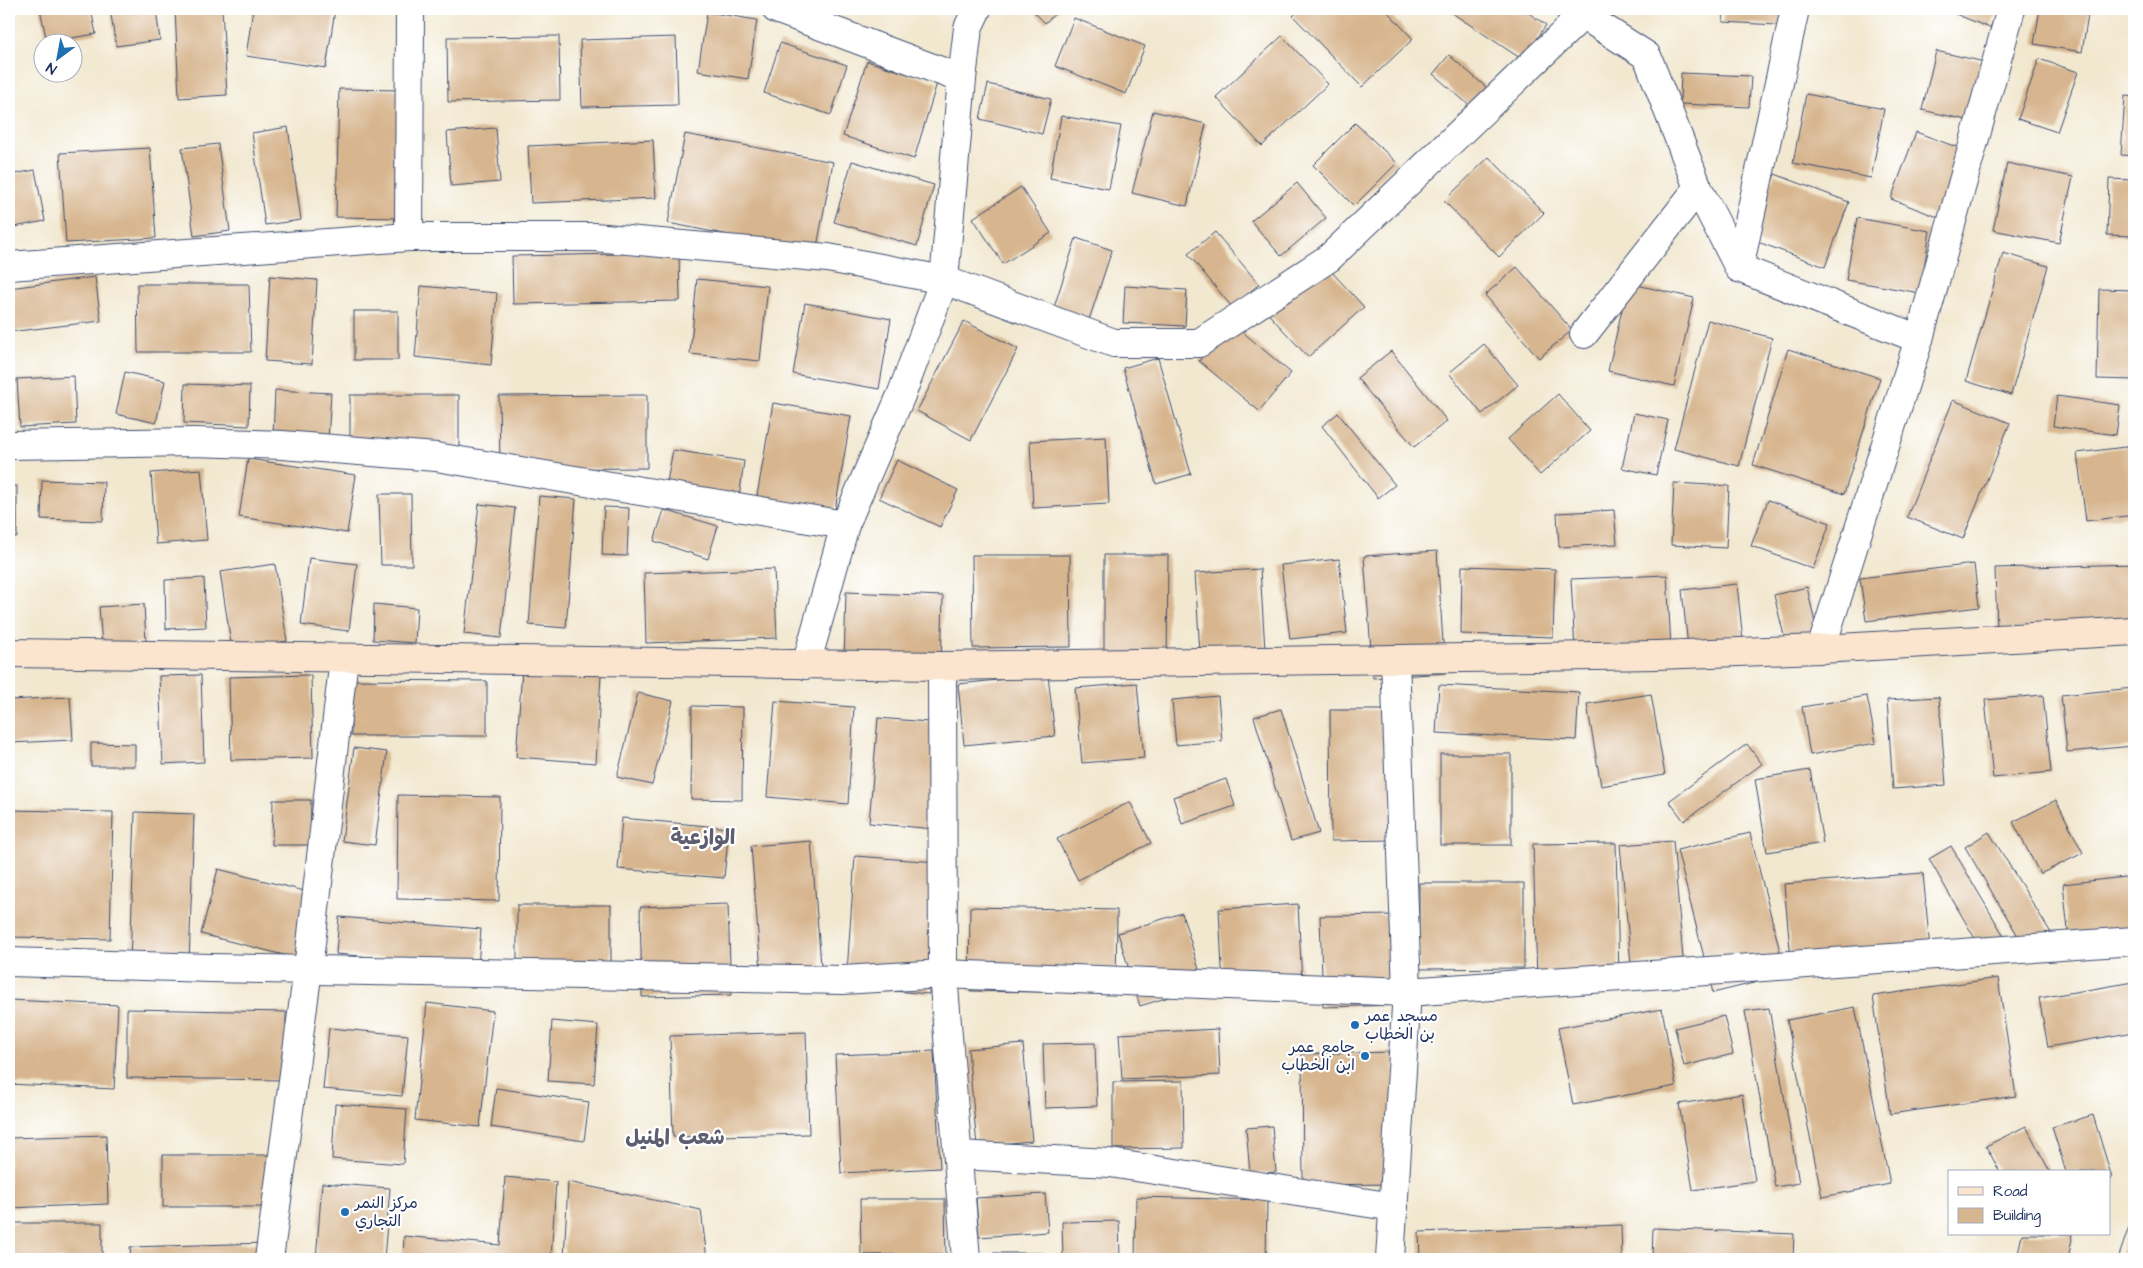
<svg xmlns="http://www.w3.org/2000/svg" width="2143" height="1268" viewBox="0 0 2143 1268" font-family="'Architects Daughter','Playpen Sans Arabic',sans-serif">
<rect width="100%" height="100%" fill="#fff"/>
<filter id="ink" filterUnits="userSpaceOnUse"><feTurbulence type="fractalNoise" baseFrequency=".02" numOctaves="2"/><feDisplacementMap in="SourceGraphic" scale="10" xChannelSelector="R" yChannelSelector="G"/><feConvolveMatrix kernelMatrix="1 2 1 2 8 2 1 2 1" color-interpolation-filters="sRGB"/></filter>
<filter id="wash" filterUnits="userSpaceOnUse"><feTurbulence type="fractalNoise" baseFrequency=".0096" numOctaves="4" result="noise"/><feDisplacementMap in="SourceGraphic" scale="20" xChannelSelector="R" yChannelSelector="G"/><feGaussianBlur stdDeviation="1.12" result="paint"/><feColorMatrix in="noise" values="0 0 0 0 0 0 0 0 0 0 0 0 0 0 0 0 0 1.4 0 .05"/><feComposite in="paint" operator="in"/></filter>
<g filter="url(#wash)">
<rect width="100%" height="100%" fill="#f2e8d0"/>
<g id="blocks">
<g fill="#d7b58e">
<path d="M40 9H91L96 34 47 42Z"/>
<path d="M110 9H156L160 40 116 46Z"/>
<path d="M175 9H222L227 95 179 98Z"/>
<path d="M253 9 335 10 326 68 246 56Z"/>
<path d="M1031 9H1060L1045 23Z"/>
<path d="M1300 9H1385L1413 39 1362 87 1293 16Z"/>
<path d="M1450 9H1523L1546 25 1523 60 1449 11Z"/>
<path d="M1724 9H1795L1794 26 1723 22Z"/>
<path d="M1943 9H1998L1990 28Z"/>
<path d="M2040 9H2089L2082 52 2034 44Z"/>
<path d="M707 12 757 20 748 79 698 71Z"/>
<path d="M1074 18 1145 46 1126 94 1055 66Z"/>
<path d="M559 36 560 100 448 102 447 37Z"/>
<path d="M1282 36 1328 84 1262 146 1216 97Z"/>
<path d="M676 37 678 105 582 107 580 40Z"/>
<path d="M780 43 847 65 831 115 764 93Z"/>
<path d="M1936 51 1998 65 1985 124 1922 110Z"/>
<path d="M1449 55 1501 100 1484 118 1433 74Z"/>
<path d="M2039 59 2078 72 2057 132 2018 119Z"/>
<path d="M867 61 937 83 914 159 843 136Z"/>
<path d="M1681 73 1751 76 1749 107 1680 104Z"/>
<path d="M988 84 1051 99 1042 134 980 119Z"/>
<path d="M339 89 402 90 400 218 336 217Z"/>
<path d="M1806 94 1884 109 1871 178 1793 163Z"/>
<path d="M2125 96 2134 97V156L2121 155Z"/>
<path d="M1153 111 1206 124 1187 206 1132 193Z"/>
<path d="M1061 116 1121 126 1109 189 1050 178Z"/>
<path d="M1355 123 1397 163 1354 206 1313 165Z"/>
<path d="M288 127 301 220 265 225 252 133Z"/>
<path d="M496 128 500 182 451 186 447 132Z"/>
<path d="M1916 132 1978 155 1953 223 1891 199Z"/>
<path d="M685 134 833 162 816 252 668 223Z"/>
<path d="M653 140 656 198 531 203 528 146Z"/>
<path d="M218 144 230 231 194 236 182 148Z"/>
<path d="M150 148 156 238 66 243 60 153Z"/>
<path d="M1489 157 1544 213 1499 257 1444 201Z"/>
<path d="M852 161 934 185 917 246 834 222Z"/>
<path d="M2007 163 2073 177 2059 243 1993 230Z"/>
<path d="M35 170 45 221 9 228V175Z"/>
<path d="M1775 174 1849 202 1825 267 1750 239Z"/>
<path d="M2109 179 2134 180V236L2107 235Z"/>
<path d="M1297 183 1326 218 1281 256 1251 221Z"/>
<path d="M1021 187 1051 233 1003 264 973 218Z"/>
<path d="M1857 218 1930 231 1920 293 1846 280Z"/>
<path d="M1215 232 1259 284 1232 307 1188 254Z"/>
<path d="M1076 238 1112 250 1086 329 1051 317Z"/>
<path d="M679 253 680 301 513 304 512 256Z"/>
<path d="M2003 253 2048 266 2011 395 1966 381Z"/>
<path d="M1319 258 1364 307 1308 357 1263 308Z"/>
<path d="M1517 267 1572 330 1539 358 1485 295Z"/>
<path d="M270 276 317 280 312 364 265 361Z"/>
<path d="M95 277 101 321 9 332V288Z"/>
<path d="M697 279 768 286 760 361 690 354Z"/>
<path d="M1628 283 1694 298 1674 386 1608 371Z"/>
<path d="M137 284H249L251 352H138Z"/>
<path d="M421 286 497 293 491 365 415 357Z"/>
<path d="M1125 286 1187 290 1185 326 1123 323Z"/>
<path d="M2099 289 2134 290V380L2097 379Z"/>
<path d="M805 303 891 319 879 389 793 374Z"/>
<rect x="354" y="311" width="44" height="49"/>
<path d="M1708 320 1772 338 1739 466 1674 449Z"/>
<path d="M964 321 1018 349 971 440 917 411Z"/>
<path d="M1231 322 1291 373 1259 411 1199 361Z"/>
<path d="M1484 344 1518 385 1482 414 1449 373Z"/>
<path d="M1788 349 1880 378 1844 494 1753 465Z"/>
<path d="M1391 351 1447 421 1414 447 1357 378Z"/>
<path d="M1158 358 1191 474 1156 484 1123 368Z"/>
<path d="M125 372 165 381 156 423 116 414Z"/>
<path d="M74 376 76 424 20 427 17 379Z"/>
<path d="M185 384 250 386 249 426 184 423Z"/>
<path d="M275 390 331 393 328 440 273 437Z"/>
<path d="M1558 394 1590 431 1540 475 1508 439Z"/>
<path d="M350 395H459V455L350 454Z"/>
<path d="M647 395V468L500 469 499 396Z"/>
<path d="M2057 396 2120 405 2116 435 2053 426Z"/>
<path d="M1953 400 2010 423 1963 539 1907 517Z"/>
<path d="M773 403 851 416 835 510 757 496Z"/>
<path d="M1338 413 1395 485 1378 498 1322 426Z"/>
<path d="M1634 413 1668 420 1656 475 1622 468Z"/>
<path d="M1106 437 1109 504 1033 508 1030 441Z"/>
<path d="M2133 446 2134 515 2086 521 2077 453Z"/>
<path d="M673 450 744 461 739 499 666 487Z"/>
<path d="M248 459 356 475 347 533 239 517Z"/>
<path d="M897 460 958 490 940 527 879 498Z"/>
<path d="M201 469 207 540 156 544 151 473Z"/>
<path d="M42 480 104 482 103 521 41 519Z"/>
<path d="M1674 483 1729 486 1726 548 1671 545Z"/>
<rect x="9" y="486" width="8" height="51"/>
<path d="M379 494H411L412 565H381Z"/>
<path d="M539 496 576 499 566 628 529 625Z"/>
<path d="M1768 500 1830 523 1813 569 1751 546Z"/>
<path d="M479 504 515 508 501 638 464 634Z"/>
<path d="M604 507 629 508 627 556 602 555Z"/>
<path d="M664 510 718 526 708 559 654 541Z"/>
<path d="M1614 510 1617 544 1559 547 1557 513Z"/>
<path d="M1437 551 1445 673 1373 678 1364 556Z"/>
<path d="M972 555H1070L1071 647 973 648Z"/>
<path d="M1104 555H1168L1167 667H1104Z"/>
<path d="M309 558 357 564 349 631 301 625Z"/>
<path d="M1339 559 1347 633 1290 639 1281 565Z"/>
<path d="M275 564 287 641 232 650 220 572Z"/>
<path d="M1974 564 1979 607 1866 621 1860 578Z"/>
<path d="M2134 564V626L1997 630 1995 568Z"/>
<path d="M1462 566 1555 569 1553 637 1461 634Z"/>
<path d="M774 569 777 638 646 643 644 573Z"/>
<path d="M1260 569 1266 666 1201 669 1195 573Z"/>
<path d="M1667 575 1671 647 1575 651 1571 579Z"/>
<path d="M204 578 206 627 166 629 165 580Z"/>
<path d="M1737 584 1743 641 1688 647 1682 590Z"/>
<path d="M1807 587 1820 645 1788 652 1774 595Z"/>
<path d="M846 592 943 596 941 668 844 664Z"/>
<path d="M144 604 146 642 102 645 99 607Z"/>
<path d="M374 604 417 608 415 643 373 640Z"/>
<path d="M522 669 601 675 596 763 516 757Z"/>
<path d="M201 675 204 762 163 764 159 676Z"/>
<path d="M311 675 313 758 231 760 229 677Z"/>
<path d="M1048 675 1055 736 964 745 958 684Z"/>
<path d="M351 680 487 681V736H351Z"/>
<path d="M1137 683 1144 758 1082 763 1075 688Z"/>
<path d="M1439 685 1579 692 1576 740 1436 733Z"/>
<path d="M2134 688V746L2067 752 2061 695Z"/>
<path d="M638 693 673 701 652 785 617 777Z"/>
<path d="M1651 694 1665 775 1601 786 1587 704Z"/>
<path d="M2043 695 2051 772 1993 778 1985 700Z"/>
<path d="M1218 696 1222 741 1176 745 1172 700Z"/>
<path d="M1867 696 1876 743 1810 755 1802 707Z"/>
<path d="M70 697 73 740 10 743 9 700Z"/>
<path d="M1939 697 1946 785 1893 789 1887 700Z"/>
<path d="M775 701 854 707 848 804 767 797Z"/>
<path d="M692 706 743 707 742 800 691 799Z"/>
<path d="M1281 709 1319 833 1291 841 1254 717Z"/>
<path d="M1330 710H1391L1392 840 1331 841Z"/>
<path d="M878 718 954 724 945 830 869 823Z"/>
<path d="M91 743 135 744V766H91Z"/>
<path d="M1747 744 1762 764 1684 821 1669 801Z"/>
<path d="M354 748 387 752 375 845 342 841Z"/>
<rect x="1440" y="754" width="71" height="91"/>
<path d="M1810 770 1823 843 1767 852 1755 779Z"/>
<path d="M1226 779 1235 806 1182 824 1173 797Z"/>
<path d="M398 795 500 797 499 901 397 899Z"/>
<path d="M273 800H311L310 845H272Z"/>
<path d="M2056 800 2083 853 2040 874 2013 822Z"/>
<path d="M1130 802 1151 843 1078 880 1057 839Z"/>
<path d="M9 810 113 812 110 939 9 937Z"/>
<path d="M135 812 194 814 189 966 130 964Z"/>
<path d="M622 818 729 828 724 878 618 869Z"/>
<path d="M1989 832 2056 941 2030 956 1965 847Z"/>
<path d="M1750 833 1786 975 1713 993 1677 850Z"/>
<path d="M811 841 822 978 762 983 751 846Z"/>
<path d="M1673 841 1683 959 1631 964 1620 845Z"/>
<path d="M1616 843 1619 979 1537 980 1533 844Z"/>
<path d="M1951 846 2008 943 1985 956 1929 859Z"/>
<path d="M855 856 937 862 929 994 846 987Z"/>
<path d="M218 869 316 894 300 959 201 934Z"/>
<path d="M1923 873 1930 949 1791 960 1784 884Z"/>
<path d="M2134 876V933L2069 940 2063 884Z"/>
<path d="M1419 883H1524V968L1419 969Z"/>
<path d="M728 904 731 995 642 997 640 907Z"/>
<path d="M1298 904 1302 984 1223 987 1219 909Z"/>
<rect x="517" y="905" width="94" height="78"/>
<path d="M970 907 1117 910 1116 993 969 991Z"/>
<path d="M1182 913 1204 986 1140 1006 1118 933Z"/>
<path d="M1397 915 1399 1005 1323 1007 1320 916Z"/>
<path d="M339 917 481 929 478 966 336 954Z"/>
<path d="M1998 978 2016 1096 1890 1114 1873 996Z"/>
<path d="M2134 982V1032L2048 1047 2039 998Z"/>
<path d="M9 1000 118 1005 114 1089 9 1084Z"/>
<path d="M427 1003 493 1011 480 1127 415 1120Z"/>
<path d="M1855 1007 1890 1184 1822 1197 1787 1020Z"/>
<path d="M1769 1008 1799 1183 1775 1187 1745 1011Z"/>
<path d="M127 1009 286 1012 285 1080 127 1078Z"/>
<path d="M1662 1009 1676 1086 1573 1105 1558 1028Z"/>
<path d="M1724 1016 1733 1054 1684 1066 1675 1028Z"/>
<path d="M552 1021 598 1025 594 1084 548 1081Z"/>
<path d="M329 1028 408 1035 402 1096 323 1089Z"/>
<path d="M1218 1029 1220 1075 1122 1079 1119 1034Z"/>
<path d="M806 1032 809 1134 673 1137 670 1036Z"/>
<path d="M1095 1043 1097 1106 1045 1108 1043 1044Z"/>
<path d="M1023 1044 1032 1141 977 1146 968 1049Z"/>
<path d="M934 1051 940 1168 841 1173 835 1055Z"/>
<path d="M1394 1052 1396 1184 1303 1185 1302 1054Z"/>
<path d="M1183 1081 1184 1148 1113 1149V1082Z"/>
<path d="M496 1088 589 1102 584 1141 491 1127Z"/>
<path d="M1742 1094 1755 1181 1693 1190 1679 1104Z"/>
<path d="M335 1104 407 1109 403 1164 332 1159Z"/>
<path d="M2093 1115 2112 1178 2109 1179V1172H2066L2052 1127Z"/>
<path d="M1272 1126 1276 1172 1250 1174 1246 1128Z"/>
<path d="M2026 1126 2050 1172H2000L1986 1146Z"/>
<path d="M106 1135 108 1204 9 1208V1138Z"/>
<rect x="163" y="1155" width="108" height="52"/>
<path d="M505 1177 556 1182 551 1259H403L404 1236 500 1245Z"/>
<path d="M568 1182 701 1210 707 1259H564Z"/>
<path d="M322 1183 390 1188 384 1259H316Z"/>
<path d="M1045 1194 1048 1232 979 1237 976 1198Z"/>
<path d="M1136 1197 1267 1200 1266 1259H1135Z"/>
<path d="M860 1199H945L946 1254 861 1255Z"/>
<path d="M2134 1212V1259H2118Z"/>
<path d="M1119 1221 1120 1257 1063 1258 1062 1222Z"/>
<rect x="9" y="1223" width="93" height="36"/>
<path d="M1621 1225 1622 1259H1420L1419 1232Z"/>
<path d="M1653 1228 1794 1234 1793 1259H1652Z"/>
<path d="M2022 1234H2073L2068 1259H2017Z"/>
<path d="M266 1243 267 1259H131L130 1247Z"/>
<rect x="994" y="1253" width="49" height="6"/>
</g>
</g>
</g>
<g filter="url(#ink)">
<use href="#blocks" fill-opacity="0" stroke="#3b4b6f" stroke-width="1"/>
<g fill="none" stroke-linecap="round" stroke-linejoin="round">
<g stroke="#3b4b6f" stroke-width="30">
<g id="street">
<path d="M776 9 962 79"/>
<path d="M1570 9 1583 15 1647 56 1698 188 1739 268 1919 339"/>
<path d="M409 237 410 9"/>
<path d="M9 266 409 237H594L828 258 944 280 1114 343H1199L1329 258 1583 15"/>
<path d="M1739 268 1795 9"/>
<path d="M1584 334 1698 188"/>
<path d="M9 445 194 442 282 445 436 457 845 525"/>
<path d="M1821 649 1919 339 2011 9"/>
<path d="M806 665 845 525 902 393 944 280 962 79 968 28 977 9"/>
<path d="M942 666 943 974 966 1259"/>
<path d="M9 962 210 968 843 980 943 974 1407 992 2134 941"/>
<path d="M958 1155 1110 1163 1394 1207"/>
<path d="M269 1259 308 969 344 658"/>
<path d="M1390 1259 1407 992 1395 659"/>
</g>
</g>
<g stroke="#3b4b6f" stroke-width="30">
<path id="secondary" d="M9 653 942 666 1657 655 1821 649 2134 631"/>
</g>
<use href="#street" stroke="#fff" stroke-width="28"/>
<use href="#secondary" stroke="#fbe5cf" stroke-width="28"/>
</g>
</g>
<g fill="#1f6fb2" stroke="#fff" stroke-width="2">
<circle cx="1355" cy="1025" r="5"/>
<circle cx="1365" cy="1056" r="5"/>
<circle cx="345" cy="1212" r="5"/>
</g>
<g text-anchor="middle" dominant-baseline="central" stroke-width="4.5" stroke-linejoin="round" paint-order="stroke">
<g font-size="16" fill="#1b2f5e" stroke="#fff" text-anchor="start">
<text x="1365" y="1016">مسجد عمر<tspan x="1365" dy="18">بن الخطاب</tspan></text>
<text x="1355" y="1047" text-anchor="end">جامع عمر<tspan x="1355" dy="18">ابن الخطاب</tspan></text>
<text x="355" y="1203">مركز النمر<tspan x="355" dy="18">التجاري</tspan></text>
</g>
<g font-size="21" font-weight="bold" fill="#5d5e6f" stroke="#fff">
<text x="703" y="837">الوازعية</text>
<text x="675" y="1137">شعب المنيل</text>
</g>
</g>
<rect width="2143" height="1268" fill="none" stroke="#fff" stroke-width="30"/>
<rect x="1948" y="1170" width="162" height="65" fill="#ffffff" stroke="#a4acbf"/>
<rect x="1958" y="1187" width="25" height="8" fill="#fbe5cf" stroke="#a4acbf"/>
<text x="1993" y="1196" font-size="15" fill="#1b2f5e">Road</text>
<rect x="1958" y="1208" width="25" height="15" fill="#d7b58e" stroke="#a4acbf"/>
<text x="1993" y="1220" font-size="15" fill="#1b2f5e">Building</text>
<g transform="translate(58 58) rotate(212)"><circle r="24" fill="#ffffff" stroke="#a4acbf"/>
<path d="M0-4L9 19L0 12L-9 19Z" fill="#1f6fb2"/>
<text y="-8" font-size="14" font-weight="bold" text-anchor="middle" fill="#1b2f5e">N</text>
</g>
</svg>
